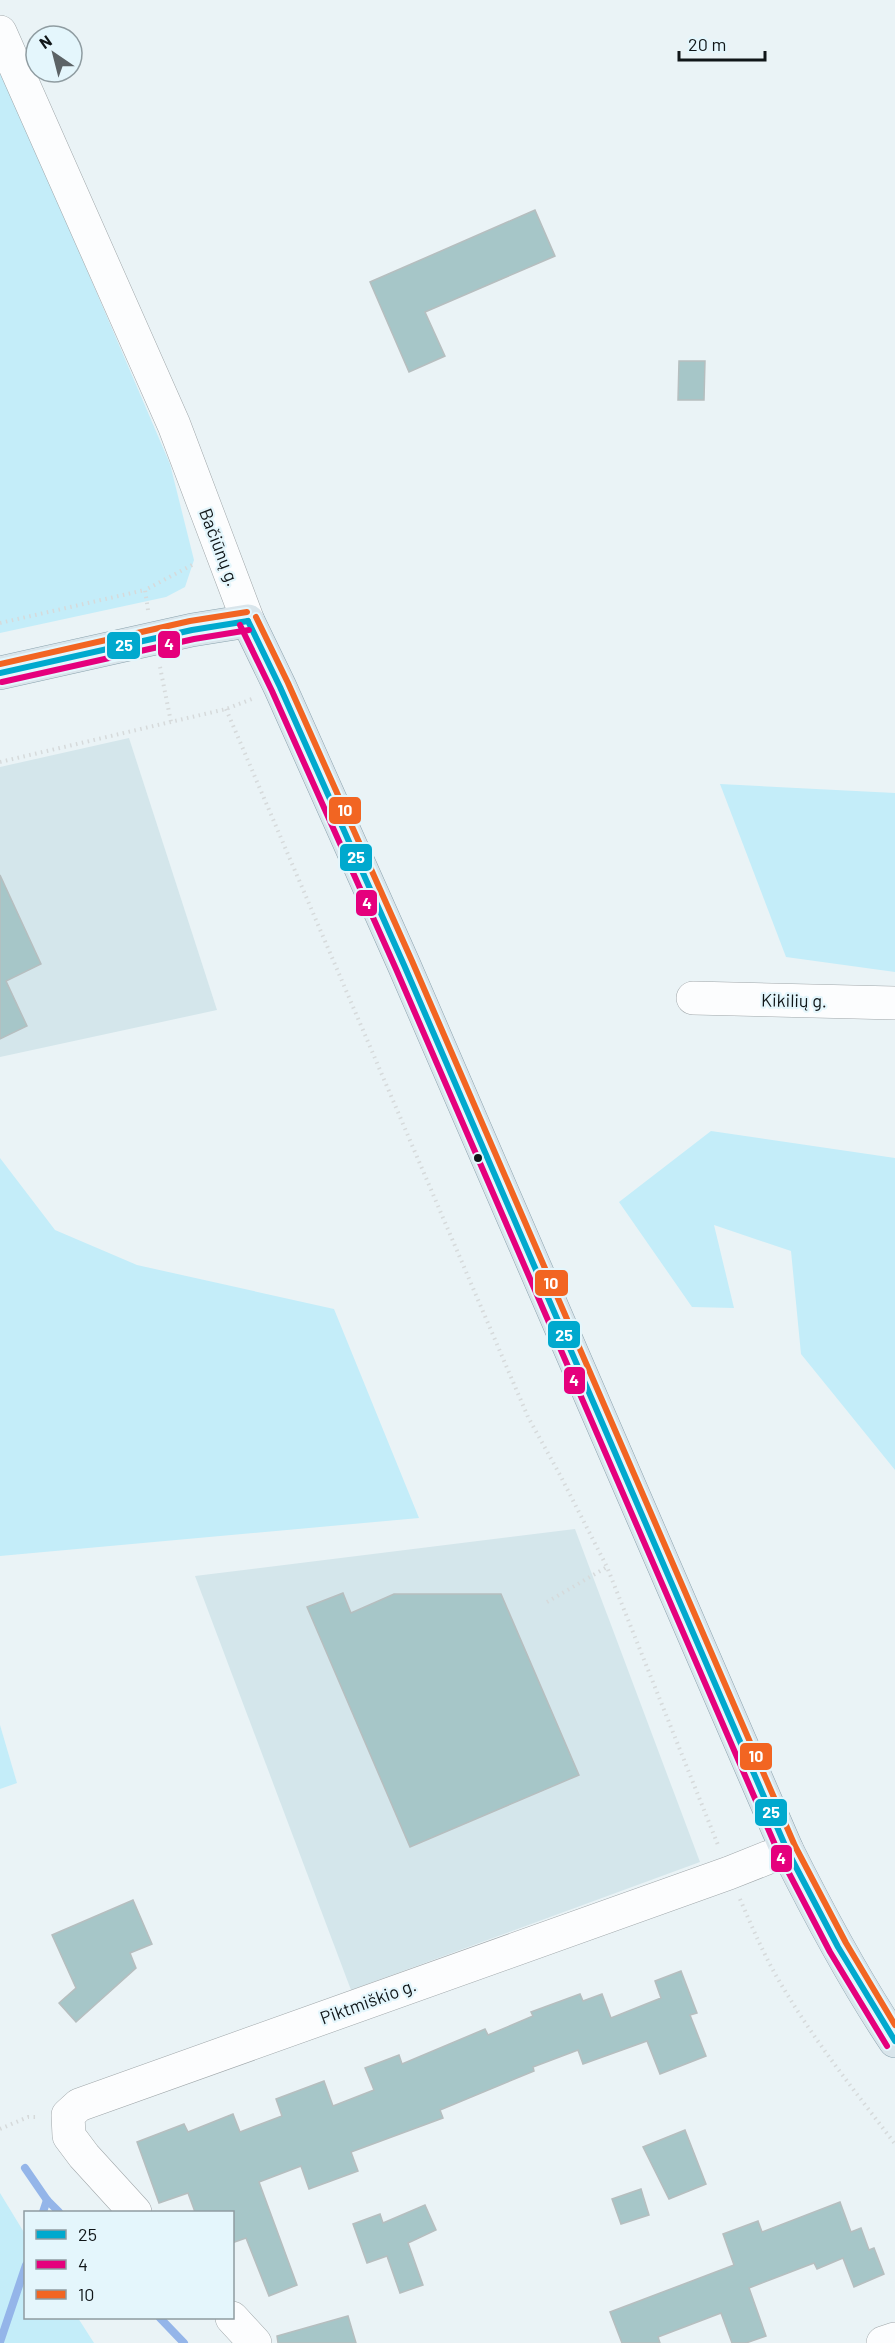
<svg xmlns="http://www.w3.org/2000/svg" width="895" height="2343" viewBox="0 0 895 2343" font-family="Barlow,sans-serif">
<rect width="100%" height="100%" fill="#eaf3f6"/>
<g fill="#d4e6eb">
<path d="M129 738 217 1010 0 1057V767Z"/>
<path d="M575 1529 700 1862 351 1990 195 1576Z"/>
</g>
<g fill="#c4edf9">
<path d="M0 67 170 464 194 560 185 587 166 597 0 633Z"/>
<path d="M720 784 895 793V972L786 957Z"/>
<path d="M711 1131 895 1158V1470L801 1354 791 1251 714 1225 734 1308 692 1307 619 1202Z"/>
<path d="M0 1158 55 1230 137 1265 334 1309 419 1518 0 1556Z"/>
<path d="M0 1725 17 1783 0 1789Z"/>
<path d="M0 2193 25 2234 26 2318H78L94 2343H0Z"/>
</g>
<g fill="none" stroke-linecap="round" stroke-linejoin="round">
<g stroke="#94b5e9" stroke-width="8">
<path d="M25 2168 47 2200 59 2212"/>
<path d="M43 2212 47 2200"/>
<path d="M160 2318 184 2343"/>
<path d="M0 2342 26 2265"/>
</g>
</g>
<g fill="#a6c6c8" stroke="#b6bebf" stroke-width="1.5">
<path d="M535 210 555 256 425 312 445 356 409 372 370 282Z"/>
<path d="M679 361H705L704 400H678Z"/>
<path d="M0 875 41 964 6 981 27 1026 0 1039Z"/>
<path d="M343 1593 351 1613 394 1594H501L579 1775 410 1847 307 1607Z"/>
<path d="M133 1900 152 1944 130 1953 136 1968 76 2022 59 2003 76 1988 52 1935Z"/>
<path d="M681 1971 697 2013 690 2015 706 2056 660 2074 647 2041 583 2064 578 2050 533 2067 534 2071 440 2110 443 2118 351 2152 358 2171 309 2189 301 2166 259 2182 297 2285 269 2296 246 2238 232 2243V2212H195L188 2193 159 2203 137 2142 184 2124 188 2132 233 2114 240 2132 282 2116 276 2099 324 2081 333 2106 374 2090 365 2068 399 2055 402 2064 485 2029 488 2035 533 2016 531 2012 580 1994 583 2001 602 1994 611 2018 661 1998 655 1981Z"/>
<path d="M685 2130 706 2184 669 2199 643 2147Z"/>
<path d="M641 2189 649 2215 621 2224 612 2199Z"/>
<path d="M840 2202 851 2232 861 2228 869 2250 874 2248 884 2274 854 2287 843 2258 817 2269 814 2263 749 2288 766 2336 746 2343H732L721 2313 658 2337 660 2343H622L610 2312 734 2265 723 2234 758 2221 762 2232Z"/>
<path d="M425 2205 436 2230 408 2243 423 2285 400 2293 387 2256 367 2263 353 2224 380 2214 383 2223Z"/>
<path d="M348 2316 356 2343H278L277 2336Z"/>
</g>
<g fill="none" stroke-linecap="round" stroke-linejoin="round">
<g stroke="#a0a7aa" stroke-width="34">
<g id="minor">
<path d="M0 32 174 425 248 621"/>
<path d="M693 998 895 1003"/>
<path d="M135 2212 84 2156 69 2136 68 2115 79 2105 729 1873 787 1850"/>
<path d="M232 2318 255 2343"/>
<path d="M883 2343 895 2339"/>
</g>
</g>
<g stroke="#8ba3ae" stroke-width="34">
<path id="major" d="M0 673 192 630 248 621 280 687 404 965 787 1850C820 1916 854 1980 895 2041"/>
</g>
<g stroke="#d6dadb" stroke-width="4" stroke-dasharray="1.5 4.5" stroke-linecap="butt">
<path d="M148 610 145 590 194 564"/>
<path d="M0 623 145 590"/>
<path d="M160 667 171 722"/>
<path d="M226 709 528 1417 560 1475 607 1567 718 1845"/>
<path d="M0 762 226 709 252 699"/>
<path d="M547 1602 607 1567"/>
<path d="M740 1899C754 1932 768 1964 787 1994 819 2047 858 2095 895 2144"/>
<path d="M0 2129 28 2117H37"/>
</g>
<use href="#minor" stroke="#fcfdfe" stroke-width="33"/>
<use href="#major" stroke="#d9e5eb" stroke-width="33"/>
<g stroke="#e4f6fc" stroke-width="10">
<g id="bus-1">
<path d="M248 621 280 687 404 965 787 1850 838 1947 895 2041"/>
<path d="M0 673 192 630 248 621"/>
</g>
</g>
<g stroke="#e4f6fc" stroke-width="10">
<g id="bus-2">
<path d="M240 625 272 691 396 969 779 1854 830 1952 887 2046"/>
<path d="M2 682 194 639 249 630"/>
</g>
</g>
<g stroke="#e4f6fc" stroke-width="10">
<g id="bus-3">
<path d="M256 617 288 683 412 961 795 1846 846 1943 895 2025"/>
<path d="M0 664 190 621 247 612"/>
</g>
</g>
<use href="#bus-1" stroke="#00a9ce" stroke-width="6"/>
<use href="#bus-2" stroke="#e5007d" stroke-width="6"/>
<use href="#bus-3" stroke="#f26522" stroke-width="6"/>
</g>
<circle fill="#101618" stroke="#e4f6fc" stroke-width="2" cx="478" cy="1158" r="5"/>
<g text-anchor="middle" dominant-baseline="central" stroke-width="4.5" stroke-linejoin="round" paint-order="stroke">
<g font-size="18" fill="#101618" stroke="#e4f6fc">
<text transform="translate(220 547) rotate(69)">Bačiūnų g.</text>
<text transform="translate(794 1000) rotate(1)">Kikilių g.</text>
<text transform="translate(368 2001) rotate(-20)">Piktmiškio g.</text>
</g>
</g>
<g stroke="#e4f6fc" stroke-width="2">
<rect x="157" y="630" width="24" height="29" rx="6" fill="#e5007d"/>
<rect x="106" y="631" width="35" height="29" rx="6" fill="#00a9ce"/>
<rect x="328" y="796" width="34" height="29" rx="6" fill="#f26522"/>
<rect x="339" y="843" width="34" height="29" rx="6" fill="#00a9ce"/>
<rect x="355" y="889" width="23" height="28" rx="6" fill="#e5007d"/>
<rect x="534" y="1269" width="35" height="28" rx="6" fill="#f26522"/>
<rect x="547" y="1320" width="34" height="29" rx="6" fill="#00a9ce"/>
<rect x="563" y="1366" width="23" height="29" rx="6" fill="#e5007d"/>
<rect x="739" y="1742" width="34" height="29" rx="6" fill="#f26522"/>
<rect x="754" y="1798" width="34" height="29" rx="6" fill="#00a9ce"/>
<rect x="770" y="1844" width="23" height="29" rx="6" fill="#e5007d"/>
</g>
<g font-size="16" text-anchor="middle" font-weight="bold" fill="#fff">
<text x="169" y="650">4</text>
<text x="124" y="651">25</text>
<text x="345" y="816">10</text>
<text x="356" y="863">25</text>
<text x="367" y="909">4</text>
<text x="551" y="1289">10</text>
<text x="564" y="1341">25</text>
<text x="574" y="1386">4</text>
<text x="756" y="1762">10</text>
<text x="771" y="1818">25</text>
<text x="781" y="1864">4</text>
</g>
<rect x="24" y="2211" width="210" height="108" fill="#e4f6fc" stroke="#8f9ca1" stroke-width="1.5"/>
<rect x="36" y="2230" width="30" height="9" fill="#00a9ce" stroke="#8f9ca1" stroke-width="1.5"/>
<text x="78" y="2241" font-size="18" fill="#101618">25</text>
<rect x="36" y="2260" width="30" height="9" fill="#e5007d" stroke="#8f9ca1" stroke-width="1.5"/>
<text x="78" y="2271" font-size="18" fill="#101618">4</text>
<rect x="36" y="2290" width="30" height="9" fill="#f26522" stroke="#8f9ca1" stroke-width="1.5"/>
<text x="78" y="2301" font-size="18" fill="#101618">10</text>
<g transform="translate(54 54) rotate(325)"><circle r="28" fill="#e4f6fc" stroke="#8f9ca1" stroke-width="1.5"/>
<path d="M0-4.5L10 22L0 15L-10 22Z" fill="#5c6366"/>
<text y="-9" font-size="16" font-weight="bold" text-anchor="middle" fill="#101618">N</text>
</g>
<path d="M679 51v9h86v-9" fill="none" stroke="#101618" stroke-width="3"/>
<text x="688" y="51" font-size="18" fill="#101618" stroke="#e4f6fc" stroke-width="4.5" paint-order="stroke">20 m</text>
</svg>
